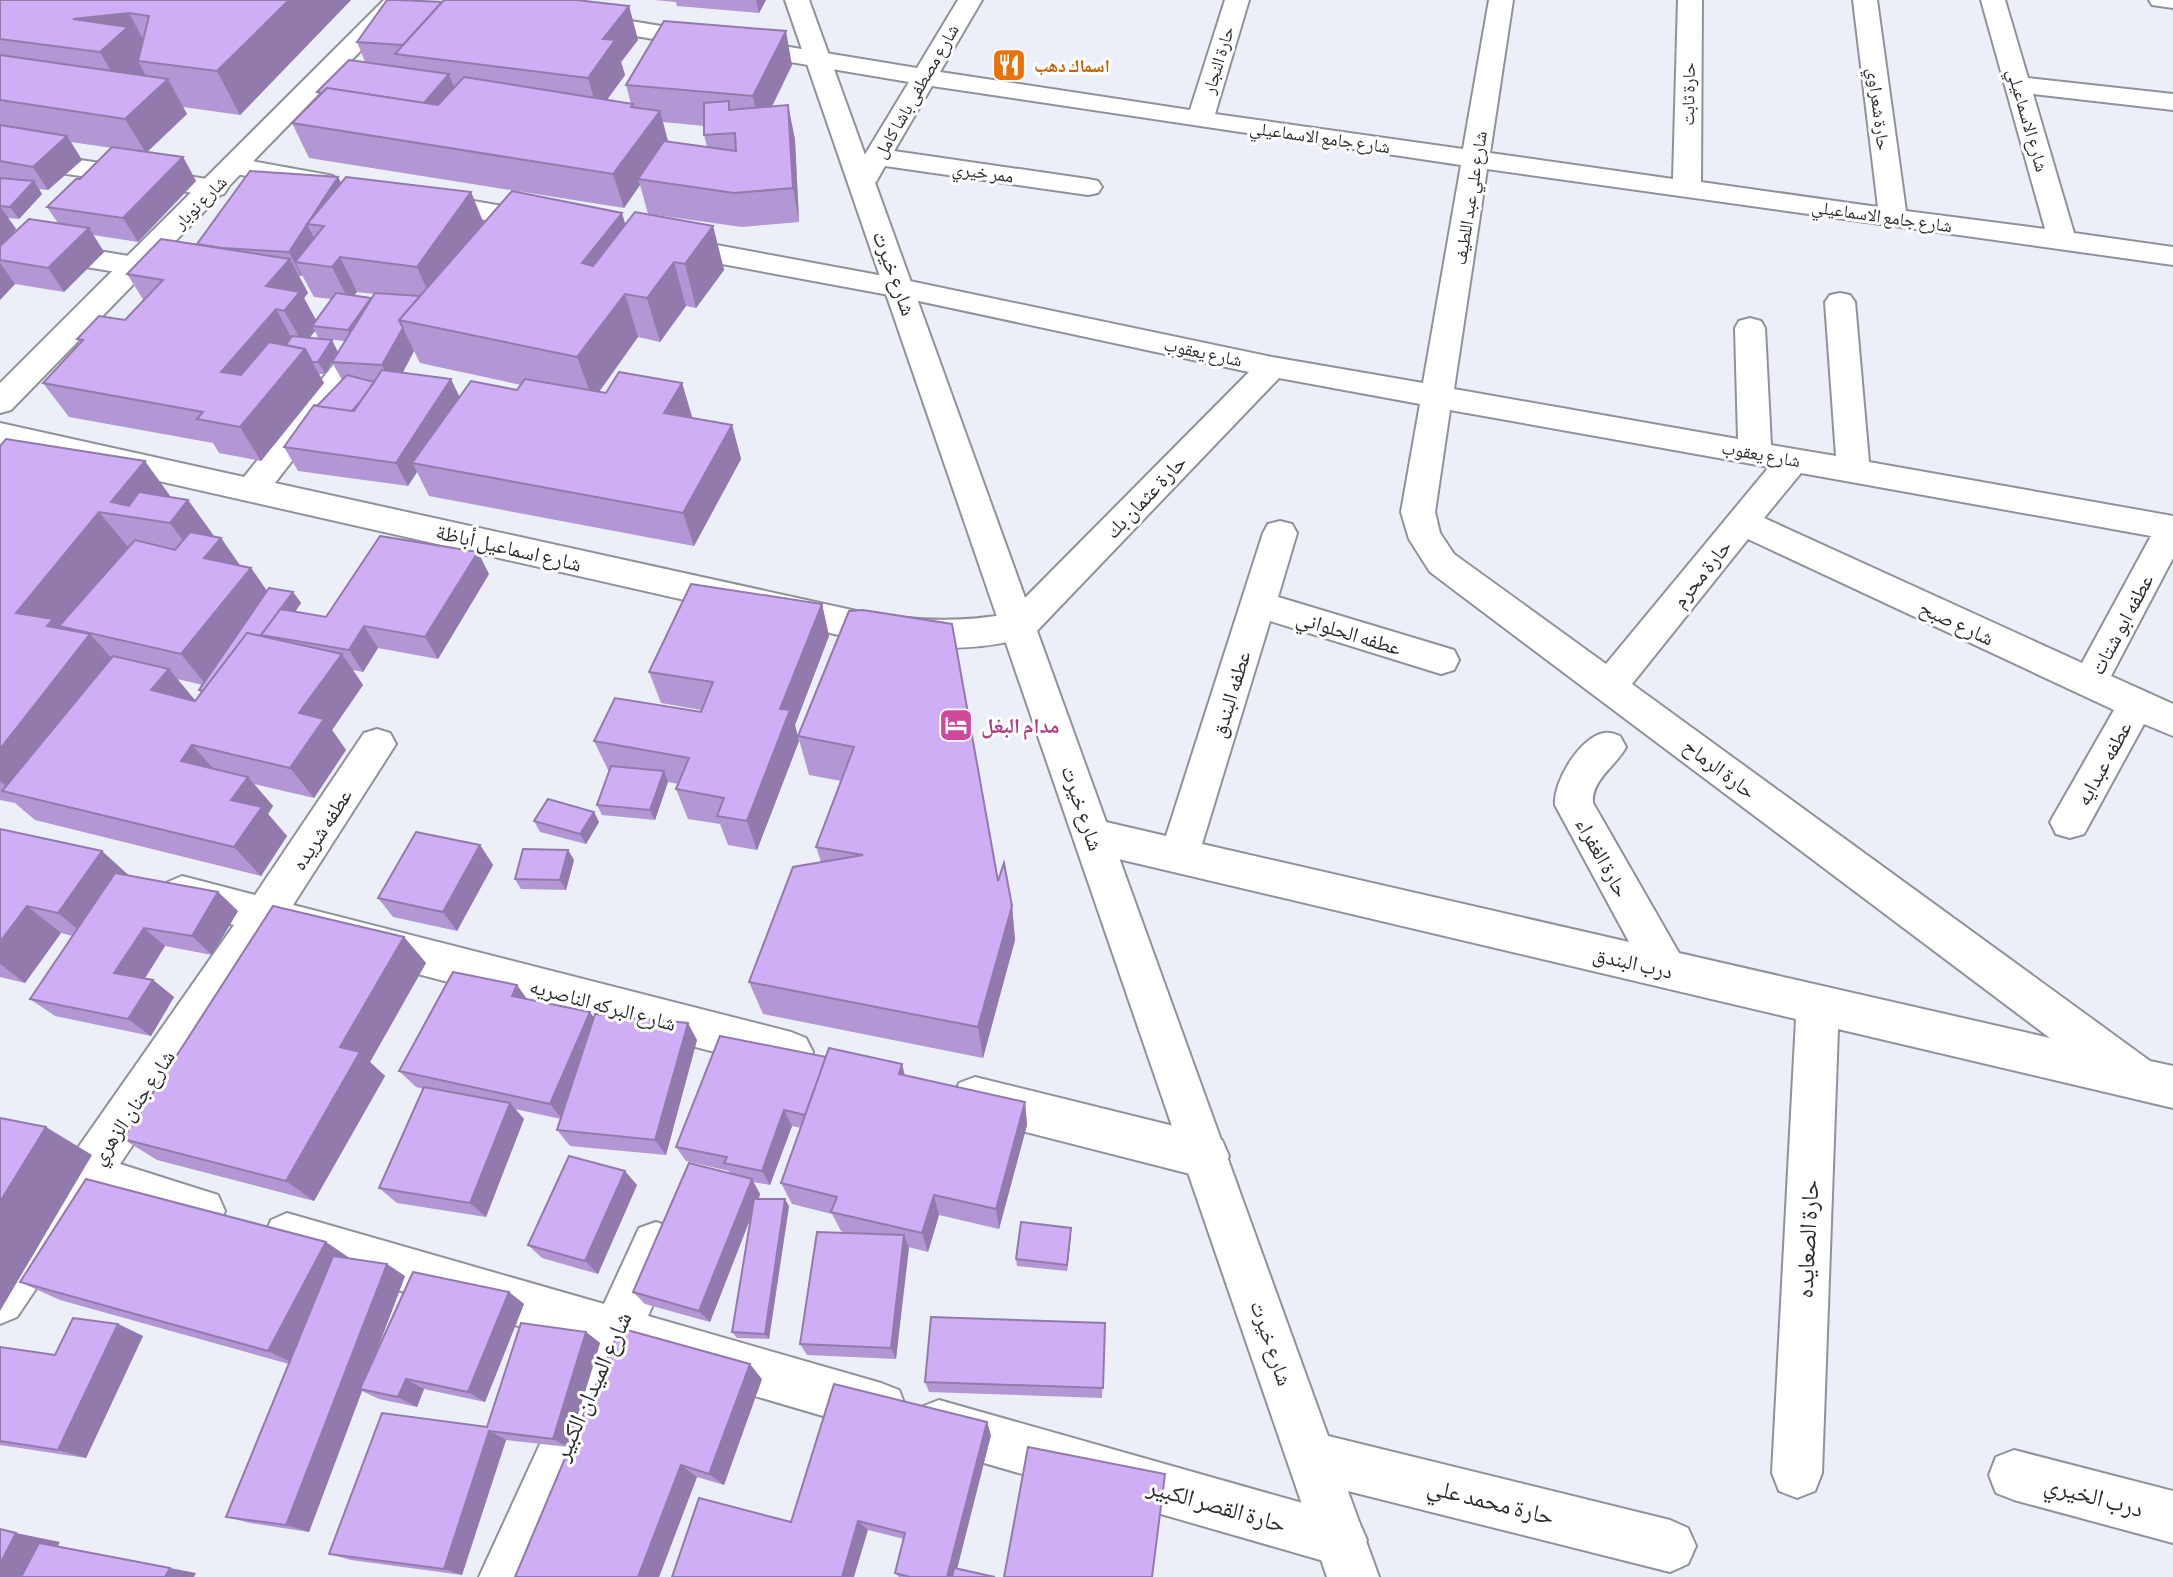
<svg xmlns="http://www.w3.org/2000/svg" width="2173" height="1577" viewBox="0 0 2173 1577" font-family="'Asap Condensed','Noto Naskh Arabic',sans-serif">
<rect width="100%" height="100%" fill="#edeff8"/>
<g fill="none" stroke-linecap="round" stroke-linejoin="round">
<g stroke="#90929a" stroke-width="4">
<g id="minor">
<path d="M958 0H982L940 72 1190 110 1225 0H1249L1215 114 1463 149 1489 0H1513L1490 153 1673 179 1678 0H1702L1701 182 1878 207 1853 0H1877L1906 211 2045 229 1981 0H2005L2028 78 2173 94V110L2033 94 2074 233 2173 247V265L1487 169 1454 389 1738 439 1735 328 1739 321 1750 318 1761 321 1765 328 1771 445 1836 456 1825 302 1830 295 1840 293 1850 295 1855 302 1869 462 2173 516V558L2111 676 2173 704V736L2144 724 2084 834 2070 838 2056 834 2050 822 2114 710 1748 539 1632 684 2150 1061 2173 1066V1108L1838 1029 1822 1473 1815 1491 1797 1498 1779 1491 1772 1473 1796 1019 1093 853 1079 848 1073 836 1079 824 1093 819 1166 836 1263 533 1268 524 1280 521 1292 524 1297 533 1278 597 1454 650 1459 660 1454 670 1441 674 1270 621 1202 844 1629 942 1555 805C1553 782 1580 737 1604 733 1610 732 1615 734 1620 736L1626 747C1616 766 1591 780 1593 803L1679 953 2050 1038 1430 572 1409 539 1401 512 1420 404 1279 378 1032 636C976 653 917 650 861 640L0 445V423L244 477 361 330 372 327 383 330 387 337 275 483 861 612C911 621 959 623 1009 614L1249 372 900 297 668 254 658 251 654 245 658 239 668 236 900 279 1272 357 1423 383 1461 165 932 86 894 151 1088 179 1098 181 1102 187 1098 193 1088 195 885 166 876 182 866 184 856 182 852 176 909 82 582 27 573 25 570 20 573 15 582 13 917 68ZM1450 410 1769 467 1606 664 1454 554 1440 533 1435 512ZM1801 473 2151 536 2082 663 1764 518Z"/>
<path d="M2149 0H2173V8L2152 5Z"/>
<path d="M0 148 214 180 224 182 228 188 224 194 214 196 0 164Z"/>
<path d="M235 158 323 174 333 176 337 182 333 188 323 190 225 172 221 166 225 160Z"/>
<path d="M427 193 543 213 553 216 557 222 553 228 543 231 417 207 413 201 417 195Z"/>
<path d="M0 235 135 257 145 260 150 266 145 272 135 275 0 253Z"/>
<path d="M377 729 390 733 396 744 293 905 791 1032 806 1038 813 1052 806 1066 791 1072 273 936 120 1164 218 1195 225 1211 218 1227 202 1234 95 1201 17 1317 0 1324V1259L234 925 168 906 162 894 168 882 182 876 255 895 364 733Z"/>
<path d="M975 1077 1206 1134 1222 1140 1229 1156 1222 1172 1206 1178 975 1119 959 1113 953 1098 959 1083Z"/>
<path d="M287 1213 604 1304 639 1228 656 1222 673 1228 679 1245 648 1316 881 1383 899 1390 906 1408 899 1426 881 1433 629 1359 532 1577H479L585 1346 271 1252 264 1236 271 1220Z"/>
<path d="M939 1400 1341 1514 1359 1522 1367 1540 1359 1558 1341 1566 939 1450 921 1443 914 1425 921 1407Z"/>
<path d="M1312 1432 1670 1520 1688 1528 1696 1546 1688 1564 1670 1572 1312 1482 1294 1475 1287 1457 1294 1439Z"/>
<path d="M2014 1450 2173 1491V1543L2014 1500 1996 1493 1989 1475 1996 1457Z"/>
</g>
</g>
<g stroke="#90929a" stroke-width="4">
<g id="tertiary">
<path d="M384 0H410L11 410 0 413V383Z"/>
<path d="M785 0H809L1379 1577H1327Z"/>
</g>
</g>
<use href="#minor" fill="#fff" fill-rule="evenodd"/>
<use href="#tertiary" fill="#fff" fill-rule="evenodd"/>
</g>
<g fill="#b396d4" fill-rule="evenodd">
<path d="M0 0H351L240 115 183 107 187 114 147 152 183 157 196 181 138 242 93 235 104 252 64 292 15 284 0 300ZM71 142 112 148 80 179 47 207 58 223 12 234 16 229 8 218 19 219 42 194 39 189 48 190 82 160Z"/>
<path d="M654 0H766L759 13 677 6 676 2Z"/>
<path d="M442 2 629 6 638 40 621 62 625 75 607 100 631 104 626 85 792 65 772 107 788 105 795 140 799 222 742 227 648 214 640 185 624 208 309 158 292 123 319 96 317 92 365 62 357 42ZM663 122 704 126V135L707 147 668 142Z"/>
<path d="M338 177 341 183 471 192 484 224 713 226 724 270 696 308 686 306 660 342 638 337 599 392 606 393 682 383 692 417 691 418 732 425 741 459 694 546 429 496 417 472 408 486 298 471 284 447 317 406 342 380 332 362 345 341 318 338 315 331 309 338 338 352 325 374H319L324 383 261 461 219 453 213 443 69 417 43 383 80 344 77 339 125 320 144 301 127 274 197 244ZM302 275 314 297 331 299 316 320 304 298 308 293 299 276H301ZM357 292 375 294 372 299 354 296ZM414 351 420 363 521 385 517 390 459 397 403 372Z"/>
<path d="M0 446 171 497 188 500 215 537 221 538 240 566 251 568 267 591 293 592 301 603 295 611 326 617 489 574 438 659 378 648 363 672 353 670 363 685 332 730 346 750 314 798 254 784 273 806 268 814 287 836 261 876 35 820 15 803 0 800ZM177 679 203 685 199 690 201 693 195 701Z"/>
<path d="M822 604 829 636 795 725 799 741 757 850 728 845 720 824 688 819 676 789 678 784 668 782 655 820 602 815 597 805 609 772 594 741 701 712V710L661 703 649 672Z"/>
<path d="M849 611 1012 906 1015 940 983 1058 763 1014 749 982 821 862 816 847 841 781 809 775 798 736Z"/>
<path d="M594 812 599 822 586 844 540 832 534 821Z"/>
<path d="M0 829 129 876 218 892 238 911 212 955 165 946 145 978 153 980 174 997 151 1036 55 1016 30 999 73 936 61 933 25 983 0 977Z"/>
<path d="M480 845 493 865 457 931 393 917 378 898Z"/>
<path d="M568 850 574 860 566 890 521 889 515 879Z"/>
<path d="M404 937 426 963 370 1062 385 1076 314 1201 157 1160 123 1139Z"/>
<path d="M527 999 594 1018 697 1040 666 1155 570 1146 557 1130 561 1119 515 1109 524 1119 486 1217 397 1203 379 1188 423 1089 416 1087 399 1071Z"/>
<path d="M720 1036 1025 1102 1027 1125 999 1229 939 1215 928 1252 908 1247 896 1359 807 1355 800 1344 847 1233 841 1231 832 1214 792 1204 781 1183 801 1128 792 1126 770 1185 753 1182 760 1194 759 1199 789 1206 769 1339 737 1338 732 1332 750 1219 710 1322 645 1304 633 1292 731 1174 729 1171 686 1161 676 1147Z"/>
<path d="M637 1185 598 1274 542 1258 528 1245Z"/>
<path d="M1071 1235 1067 1271 1017 1266 1016 1259Z"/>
<path d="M326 1242 350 1259 405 1276 375 1355 509 1292 524 1304 485 1402 424 1389 417 1407 379 1399 362 1391 309 1532 250 1523 226 1517 289 1364 60 1300 20 1282Z"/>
<path d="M1105 1323 1102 1398 929 1392 925 1382Z"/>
<path d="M118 1324 143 1336 86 1458 0 1445V1347L55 1355Z"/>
<path d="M586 1332 600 1343 568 1447 506 1440 462 1575 351 1560 329 1554 487 1427Z"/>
<path d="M762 1379 724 1485 697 1477 659 1577H515Z"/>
<path d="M991 1435 957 1569 995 1577H899L895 1573 904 1539 868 1530 791 1522Z"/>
</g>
<g fill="#927aac">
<path d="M289 0H351L240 115 217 71Z"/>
<path d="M756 0H766L759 13Z"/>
<path d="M629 6 638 40 621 62 625 75 598 112 588 78 603 39Z"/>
<path d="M129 13 152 56 138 61 146 76 125 95 100 52 73 19Z"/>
<path d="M786 31 792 65 760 130 753 96Z"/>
<path d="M449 74 458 98 429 132 419 108Z"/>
<path d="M168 79 187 114 146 153 125 119Z"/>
<path d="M633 104 642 136 660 111 669 145 638 179 640 185 624 208 613 174 631 107Z"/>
<path d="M788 105 795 140 799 222 793 188Z"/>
<path d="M67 136 82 160 48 190 33 167Z"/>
<path d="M183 157 196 181 138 242 123 218Z"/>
<path d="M338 177 350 201 324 226 307 224 319 248 295 262 302 275 301 276 289 252Z"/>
<path d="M34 181 42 194 19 219 10 207Z"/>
<path d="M471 192 485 227 432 301 417 267Z"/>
<path d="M0 206 16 229 0 250Z"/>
<path d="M622 213 635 257 596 307 582 263Z"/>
<path d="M713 226 724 270 696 308 685 264Z"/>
<path d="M89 228 104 252 64 292 48 268Z"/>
<path d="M340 257 357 292 349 301 332 267Z"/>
<path d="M290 259 308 293 304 298 319 326H312L315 331 304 345 284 311 266 286Z"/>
<path d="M674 262 686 306 660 342 647 298Z"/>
<path d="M0 263 15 284 0 300Z"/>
<path d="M625 294 638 337 593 400 577 357Z"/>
<path d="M371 298 354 342 348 330Z"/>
<path d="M276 309 295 344 243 406 221 372Z"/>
<path d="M403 328 414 351 394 389 382 365Z"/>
<path d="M332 340 338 352 325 374 318 362Z"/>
<path d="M305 349 324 383 261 461 240 427Z"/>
<path d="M451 379 462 402 412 463 417 472 408 486 396 463Z"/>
<path d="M682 383 692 417 674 447 664 413Z"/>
<path d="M732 425 741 459 694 546 683 513Z"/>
<path d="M145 461 176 504 161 522 111 502Z"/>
<path d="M188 500 218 542 221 538 244 571 201 565 170 523Z"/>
<path d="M99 512 133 553 59 626 79 648 90 634 126 674 15 794 0 781V749L16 613Z"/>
<path d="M478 552 489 574 438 659 425 637Z"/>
<path d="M251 568 274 601 207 686 181 654Z"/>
<path d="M293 592 301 603 278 638 264 635Z"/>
<path d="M822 604 829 636 795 725 799 741 757 850 747 821 780 709Z"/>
<path d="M364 626 378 648 363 672 349 650Z"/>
<path d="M342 654 363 685 332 730 346 750 314 798 290 768 299 713Z"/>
<path d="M169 669 195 700 179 721 151 690Z"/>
<path d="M192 745 219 775 181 761Z"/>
<path d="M664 771 668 782 655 820 650 810Z"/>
<path d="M248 777 273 806 268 814 287 836 261 876 234 847 231 800Z"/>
<path d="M594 812 599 822 586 844 580 834Z"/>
<path d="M480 845 493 865 457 931 443 912Z"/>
<path d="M568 850 574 860 566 890 560 880Z"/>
<path d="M102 851 133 879 91 940 58 913Z"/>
<path d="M218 892 238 911 212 955 192 936Z"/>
<path d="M27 906 61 933 25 983 0 964V942Z"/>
<path d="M1012 906 1015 940 983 1058 978 1027Z"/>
<path d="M144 928 165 946 137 991 114 973Z"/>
<path d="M404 937 426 963 370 1062 385 1076 314 1201 286 1181 340 1047Z"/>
<path d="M153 980 174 997 151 1036 128 1019Z"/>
<path d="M517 985 530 1003 512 996Z"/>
<path d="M590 1012 602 1029 563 1120 550 1104Z"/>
<path d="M688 1023 697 1040 666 1155 655 1140Z"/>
<path d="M902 1064 908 1088 899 1074Z"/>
<path d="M1025 1102 1027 1125 999 1229 996 1209Z"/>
<path d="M510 1103 524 1119 486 1217 470 1203Z"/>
<path d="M784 1110 792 1126 770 1185 762 1171Z"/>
<path d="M46 1127 92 1155 0 1311V1202Z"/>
<path d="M625 1171 637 1185 598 1274 585 1261Z"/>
<path d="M752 1179 760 1194 710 1322 699 1311Z"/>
<path d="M934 1195 939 1215 928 1252 922 1233Z"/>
<path d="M785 1199 789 1206 769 1339 765 1334Z"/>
<path d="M1071 1228V1235L1067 1271V1265Z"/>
<path d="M904 1235 909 1248 896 1359 891 1348Z"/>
<path d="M326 1242 354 1261 299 1366 268 1351Z"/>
<path d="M387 1264 405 1276 362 1390 360 1389 362 1391 309 1532 286 1525Z"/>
<path d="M509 1292 524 1304 485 1402 468 1392Z"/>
<path d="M118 1324 143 1336 86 1458 58 1450Z"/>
<path d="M586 1332 600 1343 568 1447 553 1439Z"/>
<path d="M750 1364 762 1379 724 1485 709 1474Z"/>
<path d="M406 1379 424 1389 417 1407 398 1397Z"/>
<path d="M987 1422 991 1435 955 1577H947Z"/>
<path d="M489 1431 506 1440 462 1575 444 1569Z"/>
<path d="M681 1465 697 1477 659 1577H638Z"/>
<path d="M858 1521 868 1530 854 1577H842Z"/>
<path d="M16 1533 60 1542 42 1577H0V1564Z"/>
<path d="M170 1568 196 1573 194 1577H165Z"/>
</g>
<g fill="#d0aef6" stroke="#927aac" stroke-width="2">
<path d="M0 0H289L217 71 138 61 149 16 129 13 73 19 128 27 100 52 0 39Z"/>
<path d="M387 0H398L442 2 403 45 357 42Z"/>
<path d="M444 0H576L629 6 603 39 615 40 588 78 395 54Z"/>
<path d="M664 21 786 31 753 96 626 85Z"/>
<path d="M0 55 168 79 125 119 0 100Z"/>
<path d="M349 60 449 74 424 103 327 88 322 93 317 92Z"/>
<path d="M464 77 633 104 631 107 660 111 613 174 292 123 327 88 438 105Z"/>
<path d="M729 101V110L788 105 793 188 734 193 638 179 664 141 736 151 735 133 704 135V103Z"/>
<path d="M0 125 67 136 33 167 0 161Z"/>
<path d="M112 147 183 157 123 218 47 207 76 179H80Z"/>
<path d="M250 171 338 177 289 252 222 248 197 244Z"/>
<path d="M346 177 471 192 417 267 340 257 332 267 295 262 324 226 307 224Z"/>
<path d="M0 178 34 181 10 207 0 206Z"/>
<path d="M512 191 622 213 582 263 593 266 635 212 713 226 685 264 674 262 647 298 625 294 577 357 399 320Z"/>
<path d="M29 219 89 228 48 268 0 260V246Z"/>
<path d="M161 239 290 259 266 286 300 292 284 311 276 309 221 372 241 375 269 342 305 349 240 427 197 419 203 412 43 383 83 340 77 339 99 316 125 320 163 280 127 274Z"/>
<path d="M336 293 371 298 348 330 312 326Z"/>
<path d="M375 293 420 296 399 320 403 328 382 365 332 362Z"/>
<path d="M292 336 332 340 318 362H312L305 349 286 345Z"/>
<path d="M382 370 451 379 396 463 284 447 314 405 354 411Z"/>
<path d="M619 372 682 383 664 413 732 425 683 513 412 463 471 381 517 390 525 379 606 393Z"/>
<path d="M347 375 374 382 359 403 352 411 317 406Z"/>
<path d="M6 439 145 461 111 502 129 506 139 492 188 500 170 523 99 512 16 613 53 619 47 626 90 634 0 749V446Z"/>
<path d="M190 532 221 538 204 558 251 568 181 654 59 626 135 540 175 550Z"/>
<path d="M380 536 478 552 425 637 364 626 349 650 261 635 280 609 326 617Z"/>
<path d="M691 584 822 604 780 709 790 710 747 821 717 816 724 798 676 789 689 758 594 741 615 698 701 712 713 682 649 672Z"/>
<path d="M269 588 293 592 261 635 262 636 247 633 203 691 199 690Z"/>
<path d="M863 610 952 624 998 881 1004 863 1012 906 978 1027 749 982 793 867 863 855 816 847 854 747 798 736 849 611Z"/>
<path d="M247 633 342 654 299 713 324 719 290 768 192 745 181 761 248 777 231 800 262 807 234 847 2 791 113 656 169 669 151 690 195 701Z"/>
<path d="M611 766 664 771 650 810 597 805Z"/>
<path d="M548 799 594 812 580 834 534 821Z"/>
<path d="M0 829 102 851 58 913 27 906 0 942Z"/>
<path d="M416 832 480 845 443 912 378 898Z"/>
<path d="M523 849 568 850 560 880 515 879Z"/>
<path d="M115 873 218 892 192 936 144 928 114 973 153 980 128 1019 30 999Z"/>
<path d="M273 906 404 937 340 1047 360 1052 286 1181 123 1139Z"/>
<path d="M453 972 517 985 512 996 590 1012 550 1104 399 1071Z"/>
<path d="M595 1014 688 1023 655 1140 557 1130Z"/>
<path d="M720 1036 826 1057 805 1115 784 1110 762 1171 724 1163 727 1157 676 1147Z"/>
<path d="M829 1048 902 1064 899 1074 1025 1102 996 1209 934 1195 922 1233 831 1212 837 1197 781 1183Z"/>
<path d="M424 1087 510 1103 470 1203 379 1188Z"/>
<path d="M0 1118 46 1127 0 1202Z"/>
<path d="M569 1156 625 1171 585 1261 528 1245Z"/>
<path d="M689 1163 752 1179 699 1311 633 1292Z"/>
<path d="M86 1179 326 1242 268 1351 20 1282Z"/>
<path d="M754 1199H785L765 1334 732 1332Z"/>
<path d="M1021 1222 1071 1228 1067 1265 1016 1259Z"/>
<path d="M817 1232 904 1235 891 1348 800 1344Z"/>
<path d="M333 1256 387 1264 286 1525 226 1517Z"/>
<path d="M413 1272 509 1292 468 1392 406 1379 398 1397 360 1389Z"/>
<path d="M931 1317 1105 1323 1103 1388 925 1382Z"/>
<path d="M73 1318 118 1324 58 1450 0 1441V1347L55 1355Z"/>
<path d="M521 1323 586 1332 553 1439 489 1431 444 1569 329 1554 382 1413 487 1427Z"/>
<path d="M620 1328 750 1364 709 1474 681 1465 638 1577H515Z"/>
<path d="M834 1384 987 1422 947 1577H910L895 1573 905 1533 858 1521 842 1577H672L699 1498 791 1522Z"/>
<path d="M1028 1447 1165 1474 1152 1577H1004Z"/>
<path d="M0 1529 16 1533 0 1564Z"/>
<path d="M39 1543 170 1568 165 1577H21Z"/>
<path d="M954 1568 995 1577H952Z"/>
</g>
<defs>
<g id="restaurant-square" transform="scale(1.75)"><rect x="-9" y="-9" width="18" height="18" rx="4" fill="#e8710a" stroke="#fff"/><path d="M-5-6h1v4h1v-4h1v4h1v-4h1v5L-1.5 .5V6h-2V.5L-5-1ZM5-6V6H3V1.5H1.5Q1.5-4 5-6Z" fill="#fff"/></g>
<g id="hotel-square" transform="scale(1.75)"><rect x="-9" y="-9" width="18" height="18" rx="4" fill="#d1479c" stroke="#fff"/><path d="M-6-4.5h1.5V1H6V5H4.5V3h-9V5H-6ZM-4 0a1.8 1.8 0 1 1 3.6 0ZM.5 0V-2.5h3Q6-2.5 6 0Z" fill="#fff"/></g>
</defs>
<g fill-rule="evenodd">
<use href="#restaurant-square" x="1009" y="65"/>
<use href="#hotel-square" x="956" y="725"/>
</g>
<g text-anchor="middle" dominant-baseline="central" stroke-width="6" stroke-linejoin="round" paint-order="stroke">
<g font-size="18" fill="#2b2c2f" stroke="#fff">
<text transform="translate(1218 60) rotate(-73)">حارة النجار</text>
<text transform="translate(916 91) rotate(-60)">شارع مصطفى باشا كامل</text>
<text transform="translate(1688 94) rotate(-89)">حارة ثابت</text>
<text transform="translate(1879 109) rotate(83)">حارة شعراوي</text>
<text transform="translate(2028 120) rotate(74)">شارع الاسماعيلي</text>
<text transform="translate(1320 137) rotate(8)">شارع جامع الاسماعيلي</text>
<text transform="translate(983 172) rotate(8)">ممر خيري</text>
<text transform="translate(1470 198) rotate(-81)">شارع علي عبد اللطيف</text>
<text transform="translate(200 202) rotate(-45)">شارع نوبار</text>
<text transform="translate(1882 216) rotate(8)">شارع جامع الاسماعيلي</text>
<text transform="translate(1203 352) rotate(12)">شارع يعقوب</text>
<text transform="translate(1761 454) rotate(10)">شارع يعقوب</text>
</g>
<g font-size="18" font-weight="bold" fill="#c56008" stroke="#fff" text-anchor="start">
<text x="1034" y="65">اسماك دهب</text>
</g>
<g font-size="21" fill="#2b2c2f" stroke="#fff">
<text transform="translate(895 273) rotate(70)">شارع خيرت</text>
<text transform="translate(1145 496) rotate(-46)">حارة عثمان بك</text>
<text transform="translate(509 547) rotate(13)">شارع اسماعيل أباظة</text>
<text transform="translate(1701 573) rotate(-51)">حارة محرم</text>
<text transform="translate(1957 622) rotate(25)">شارع صبح</text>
<text transform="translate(2121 624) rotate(-62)">عطفه ابو شتات</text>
<text transform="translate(1349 632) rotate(17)">عطفه الحلواني</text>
<text transform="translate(1230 694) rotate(-73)">عطفه البندق</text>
<text transform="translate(2103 763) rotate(-61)">عطفه عبدايه</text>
<text transform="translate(1720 768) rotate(37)">حارة الرماح</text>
<text transform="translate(1083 808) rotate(71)">شارع خيرت</text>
<text transform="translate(321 829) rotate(-57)">عطفه شريده</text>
<text transform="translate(1603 857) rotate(61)">حارة الغفراء</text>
<text transform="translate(1633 962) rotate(13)">درب البندق</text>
<text transform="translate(603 1004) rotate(15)">شارع البركه الناصريه</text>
<text transform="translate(132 1107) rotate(-56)">شارع جنان الزهري</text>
<text transform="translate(1272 1343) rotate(71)">شارع خيرت</text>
</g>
<g font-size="21" font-weight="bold" fill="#b23c85" stroke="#fff" text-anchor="start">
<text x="981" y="725">مدام البغل</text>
</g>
<g font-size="24" fill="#2b2c2f" stroke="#fff">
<text transform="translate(1807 1239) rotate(-87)">حارة الصعايده</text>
<text transform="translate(592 1386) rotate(-66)">شارع الميدان الكبير</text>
<text transform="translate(2094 1496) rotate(15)">درب الخيري</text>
<text transform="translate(1491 1501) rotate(14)">حارة محمد علي</text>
<text transform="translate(1217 1505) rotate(16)">حارة القصر الكبير</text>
</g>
</g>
</svg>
